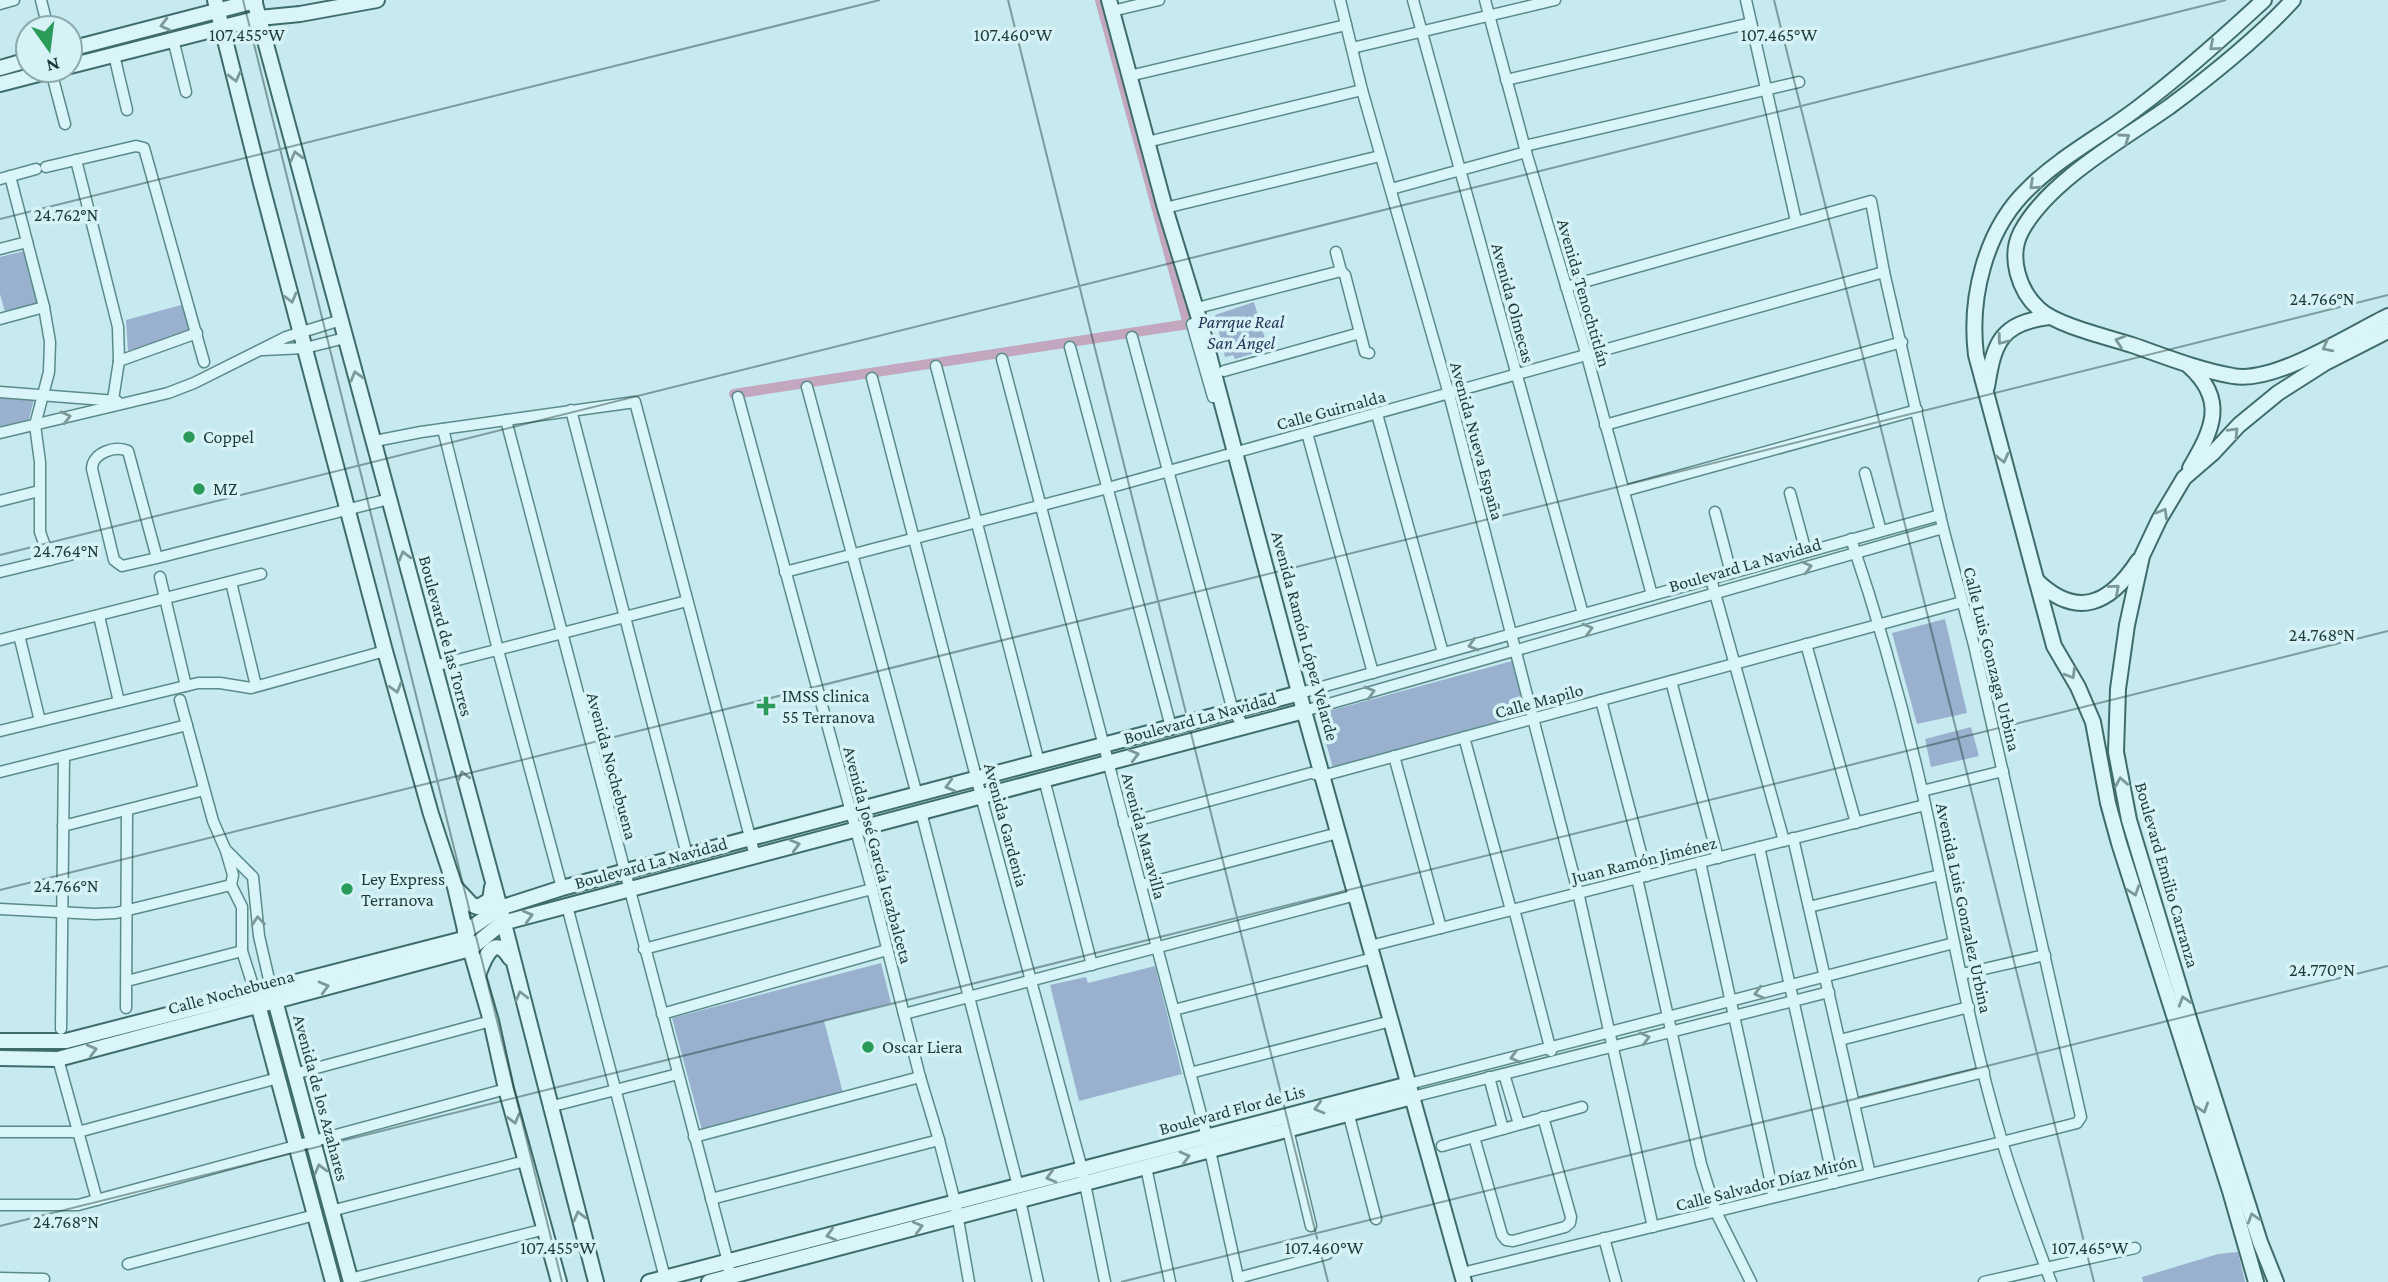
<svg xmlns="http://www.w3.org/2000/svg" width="2388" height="1282" viewBox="0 0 2388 1282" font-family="'Crimson Pro',serif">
<rect width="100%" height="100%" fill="#c6eaef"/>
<g fill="#99b1ce">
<path d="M28 250 42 303 5 312 0 294V257Z"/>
<path d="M1254 302 1268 349 1235 359 1233 355 1225 357 1215 315Z"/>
<path d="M185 304 191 331 128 351 126 320Z"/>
<path d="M0 398 34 399 28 423 0 430Z"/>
<path d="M1945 619 1967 713 1917 724 1892 633Z"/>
<path d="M1512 661 1527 714 1333 768 1318 714Z"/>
<path d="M1971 727 1979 756 1931 767 1925 739Z"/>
<path d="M881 963 891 1003 824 1021 843 1093 702 1130 672 1018Z"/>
<path d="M1155 966 1182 1074 1079 1101 1050 985 1086 977 1088 983Z"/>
<path d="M2238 1252 2245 1282H2143L2142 1277 2218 1254Z"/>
</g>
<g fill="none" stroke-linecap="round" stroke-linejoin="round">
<path stroke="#c2a7bf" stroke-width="10" d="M734 394 1188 324 1100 0"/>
<g stroke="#5b8b88" stroke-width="13">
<g id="street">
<path d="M41 0 48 28"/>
<path d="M1340 0 1362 90 1449 394 1578 892 1653 1227"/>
<path d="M1413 0 1583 614"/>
<path d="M1485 0 1526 152 1587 356 1652 595"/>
<path d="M1746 0 1796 221"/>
<path d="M0 4 14 0"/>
<path d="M1112 11 1159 0"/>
<path d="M173 39 186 92"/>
<path d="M1352 48 1555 0"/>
<path d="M114 55 127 110"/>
<path d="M51 71 65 124"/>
<path d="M1129 76 1346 25"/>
<path d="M1506 80 1751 23"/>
<path d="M1147 142 1362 90"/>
<path d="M1525 146 1799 82"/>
<path d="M76 160 118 327 119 361 112 406"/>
<path d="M46 167 136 146 144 148 204 362"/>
<path d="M10 176 44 307 50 342 49 372 35 425 40 462V532L50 560"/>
<path d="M0 179 36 169"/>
<path d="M1391 189 1526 152"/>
<path d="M1165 208 1380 156"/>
<path d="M0 249 27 242"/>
<path d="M1336 252 1341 271"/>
<path d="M1197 308 1341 271 1345 275 1365 352 1369 353"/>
<path d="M0 319 44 307"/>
<path d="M1192 324 1213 397"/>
<path d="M1132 337 1233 711 1244 726"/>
<path d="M1070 347 1171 727"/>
<path d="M263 350 305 348 345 338"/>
<path d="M1002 359 1207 1137 1239 1282"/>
<path d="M119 361 197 333"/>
<path d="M936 366 1039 762"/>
<path d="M1224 371 1360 333"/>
<path d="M872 378 981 796 1082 1169 1105 1282"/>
<path d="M807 387 917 795"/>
<path d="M0 392 117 401"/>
<path d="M738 397 872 889 920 1077 939 1140 955 1202 969 1282"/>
<path d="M571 410 687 855"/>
<path d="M1377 414 1443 653"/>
<path d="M506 420 728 1262 730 1282"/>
<path d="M1605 425 1902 342"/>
<path d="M443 429 498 650 562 888"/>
<path d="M0 433 168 393 194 383 286 337 341 320"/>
<path d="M1307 433 1373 673"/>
<path d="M375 441 421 432 635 402 755 856"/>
<path d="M1865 473 1881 531"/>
<path d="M1624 491 1917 410"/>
<path d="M1790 493 1806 552"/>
<path d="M0 501 39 491"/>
<path d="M1715 512 1731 573"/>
<path d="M1851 539C1879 621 1904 711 1923 795 1949 910 1968 1028 2002 1141 2016 1189 2034 1236 2051 1282"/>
<path d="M157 558 128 451C115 445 92 453 92 469L114 560 122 566 157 558 389 499"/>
<path d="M0 572 70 555"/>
<path d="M785 572 1108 488 1884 272"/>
<path d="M160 577 186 686"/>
<path d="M1711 579 1784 841"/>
<path d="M231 582 256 686"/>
<path d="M99 616 119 702"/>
<path d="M19 635 40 721"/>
<path d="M0 640 261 574"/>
<path d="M1806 644 1856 823"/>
<path d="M434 666 687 601"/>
<path d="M1671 681 1718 858"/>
<path d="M1300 693 1940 515"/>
<path d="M180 700 213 821 226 851 233 875 231 885 242 907V951L255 992"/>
<path d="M1601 700 1647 876"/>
<path d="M1304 711 1943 528"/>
<path d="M0 731 198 683H220L251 688 385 651"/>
<path d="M1464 737 1511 910"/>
<path d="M1394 756 1441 928"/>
<path d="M0 772 187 725"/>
<path d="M1044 779 1092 965"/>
<path d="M1922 791 2003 771"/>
<path d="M921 812 1018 1186"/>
<path d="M1124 824 1311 773 1322 776 1962 602"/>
<path d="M63 826 204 790"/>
<path d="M1793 838 1870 1174"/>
<path d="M1759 847 1834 1183"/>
<path d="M227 851 253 877 259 936 271 988"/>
<path d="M1700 862 1774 1197"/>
<path d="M1637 878 1701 1164 1716 1212 1751 1282"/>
<path d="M1141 885 1338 833"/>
<path d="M567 906 665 1278"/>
<path d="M1809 907 1940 875"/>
<path d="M0 909 95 914 116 913 231 885"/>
<path d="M1514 909 1551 1051"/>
<path d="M1370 946 1925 805"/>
<path d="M644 949 872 889"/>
<path d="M1962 974 2045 955"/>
<path d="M127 981 242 951"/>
<path d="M126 1008 127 810"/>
<path d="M1174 1010 1373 958"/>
<path d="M662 1014 887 950"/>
<path d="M904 1014 1356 895"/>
<path d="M61 1029 64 756"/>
<path d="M1840 1040 1969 1007"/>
<path d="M58 1059 97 1200"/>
<path d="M1190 1073 1391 1021"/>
<path d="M294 1074 491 1021"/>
<path d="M1504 1074 1519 1124"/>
<path d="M1489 1077 1503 1129"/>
<path d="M1409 1084 1954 943"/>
<path d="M1412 1097 1829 992"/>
<path d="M1854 1104 1984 1072"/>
<path d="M549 1107 678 1074"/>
<path d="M1347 1108 1376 1219"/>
<path d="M1288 1130 1311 1226"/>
<path d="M0 1132H78L278 1078"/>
<path d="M694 1137 920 1077"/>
<path d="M1474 1137 1502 1235 1506 1240 1513 1241 1565 1227 1570 1223 1571 1217 1543 1117"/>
<path d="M1442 1146 1582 1107"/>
<path d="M1146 1167 1170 1282"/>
<path d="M711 1199 939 1140"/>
<path d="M1020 1200 1038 1282"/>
<path d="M0 1205H78L506 1089"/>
<path d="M331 1211 525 1161"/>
<path d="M1604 1238 1616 1282"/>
<path d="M128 1264 315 1215"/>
<path d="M1462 1273 2002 1142 2077 1123 2081 1117 1974 645 1943 528 1884 272 1871 201 1566 287"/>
<path d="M0 1278 44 1279"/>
<path d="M1238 1278 1327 1254"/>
<path d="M350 1279 545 1229"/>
<path d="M1984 1282 2135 1248"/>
</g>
</g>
<g stroke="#3e6d69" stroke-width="18">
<g id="secondary">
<path d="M215 0 261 183 385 651 431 814 455 887 466 934 491 1021 506 1089 559 1282"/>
<path d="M254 0 500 908 596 1282"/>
<path d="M1109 0 1165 208 1201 325 1304 711 1464 1282"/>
<path d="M2293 0C2257 39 2212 75 2169 107 2122 140 2048 181 2021 232 2008 257 2019 291 2039 309 2056 325 2107 337 2132 345 2164 356 2198 370 2233 376 2274 384 2349 335 2388 316"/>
<path d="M70 49 255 1"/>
<path d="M70 66 259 18 300 14 377 0"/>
<path d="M0 68 28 60"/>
<path d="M0 84 54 70"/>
<path d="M2189 366C2227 400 2213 429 2190 468"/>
<path d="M1987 387C1994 342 2001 323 2049 317"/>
<path d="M2036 580C2077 620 2110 604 2138 561"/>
<path d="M456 888 472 905 478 907 490 900 492 887"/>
<path d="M465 932 500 908 562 888 1300 693"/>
<path d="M478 975C484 959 494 932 510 958"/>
<path d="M273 993 351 1282"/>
<path d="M256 997 333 1282"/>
<path d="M0 1041H66L467 938"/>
<path d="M0 1058 58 1059 470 949 502 923 1304 711"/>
<path d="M649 1282 1409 1084"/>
<path d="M709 1282 1412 1097"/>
<path d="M2256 1282 2230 1191 2119 843 2108 803 2093 722 2078 687 2054 646 1976 355C1969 298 1985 230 2028 189 2061 156 2103 135 2139 107 2183 74 2224 37 2264 0"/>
<path d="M2276 1282 2260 1242 2191 1025 2129 820 2116 752 2118 689 2127 625 2142 556 2159 520 2184 478 2213 453 2239 425 2278 393 2325 363 2388 331"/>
</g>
</g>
<use href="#street" stroke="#d9f5f9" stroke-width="10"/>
<use href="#secondary" stroke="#d9f5f9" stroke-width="14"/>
</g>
<defs><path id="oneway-chevron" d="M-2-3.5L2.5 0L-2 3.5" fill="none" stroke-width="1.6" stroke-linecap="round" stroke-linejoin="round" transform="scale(1.75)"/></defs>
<g stroke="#7c9898">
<use href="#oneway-chevron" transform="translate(165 25) rotate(166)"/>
<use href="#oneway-chevron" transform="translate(2214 46) rotate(139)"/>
<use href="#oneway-chevron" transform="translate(235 77) rotate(76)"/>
<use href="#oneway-chevron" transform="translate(2125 138) rotate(-35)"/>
<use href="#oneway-chevron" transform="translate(296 156) rotate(-105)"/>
<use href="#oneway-chevron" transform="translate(2034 185) rotate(138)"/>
<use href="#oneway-chevron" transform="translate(291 298) rotate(75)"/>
<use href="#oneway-chevron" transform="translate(2002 340) rotate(127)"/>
<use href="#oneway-chevron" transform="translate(2120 341) rotate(-162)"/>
<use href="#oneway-chevron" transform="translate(2327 347) rotate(153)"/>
<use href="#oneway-chevron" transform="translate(356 376) rotate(-106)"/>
<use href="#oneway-chevron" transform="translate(66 417) rotate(-14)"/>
<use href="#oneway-chevron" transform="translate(2234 432) rotate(-46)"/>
<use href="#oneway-chevron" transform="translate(2003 458) rotate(76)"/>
<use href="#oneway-chevron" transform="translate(2163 513) rotate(-60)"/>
<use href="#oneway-chevron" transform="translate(404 556) rotate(-105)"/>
<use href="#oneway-chevron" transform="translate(1807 567) rotate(-15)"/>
<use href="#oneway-chevron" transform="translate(2115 589) rotate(-41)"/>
<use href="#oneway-chevron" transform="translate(1588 629) rotate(-16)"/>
<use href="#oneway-chevron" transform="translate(1473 645) rotate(164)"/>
<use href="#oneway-chevron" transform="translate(2071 674) rotate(59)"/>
<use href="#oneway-chevron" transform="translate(396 688) rotate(74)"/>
<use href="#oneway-chevron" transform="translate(1370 692) rotate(-16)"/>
<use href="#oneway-chevron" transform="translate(1134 755) rotate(-15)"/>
<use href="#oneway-chevron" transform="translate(463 776) rotate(-105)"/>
<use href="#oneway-chevron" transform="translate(2121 782) rotate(-100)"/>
<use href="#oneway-chevron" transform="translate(950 786) rotate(165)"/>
<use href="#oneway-chevron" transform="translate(795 845) rotate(-15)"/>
<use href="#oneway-chevron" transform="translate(2134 891) rotate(72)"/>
<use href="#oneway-chevron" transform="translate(528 916) rotate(-15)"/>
<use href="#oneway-chevron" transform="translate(258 921) rotate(-95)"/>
<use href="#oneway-chevron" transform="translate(324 987) rotate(-15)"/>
<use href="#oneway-chevron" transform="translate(1759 993) rotate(165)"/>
<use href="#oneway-chevron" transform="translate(521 996) rotate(-104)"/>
<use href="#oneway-chevron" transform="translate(2184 1001) rotate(-107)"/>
<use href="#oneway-chevron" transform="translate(1645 1038) rotate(-14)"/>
<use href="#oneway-chevron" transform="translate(92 1050) rotate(-15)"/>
<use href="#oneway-chevron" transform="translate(1515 1057) rotate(165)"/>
<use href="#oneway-chevron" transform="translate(1319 1108) rotate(165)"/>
<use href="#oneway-chevron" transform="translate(2203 1108) rotate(72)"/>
<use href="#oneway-chevron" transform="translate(514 1119) rotate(75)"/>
<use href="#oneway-chevron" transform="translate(1185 1157) rotate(-15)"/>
<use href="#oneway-chevron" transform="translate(320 1169) rotate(-105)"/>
<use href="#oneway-chevron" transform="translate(1051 1177) rotate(165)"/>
<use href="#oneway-chevron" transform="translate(579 1216) rotate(-105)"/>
<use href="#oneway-chevron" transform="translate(2253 1218) rotate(-107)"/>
<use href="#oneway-chevron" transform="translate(918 1227) rotate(-15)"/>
<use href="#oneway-chevron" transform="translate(831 1235) rotate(165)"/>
</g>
<path fill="none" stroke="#1f3b38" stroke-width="2" stroke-opacity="0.45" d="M243 0 562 1282M1008 0 1328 1282M1774 0 2094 1282M0 219 880 0M0 555 2226 0M0 890 2388 295M0 1226 2388 631M1121 1282 2388 966"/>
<g fill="#2a9b59" stroke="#d6f2f6" stroke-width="2.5">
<circle cx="189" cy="437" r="7"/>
<circle cx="199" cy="489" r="7"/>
<path d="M762.5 695.5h7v7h7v7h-7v7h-7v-7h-7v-7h7z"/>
<circle cx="347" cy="889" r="7"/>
<circle cx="868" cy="1047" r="7"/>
</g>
<g text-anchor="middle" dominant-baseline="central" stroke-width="7" stroke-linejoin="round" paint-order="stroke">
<g font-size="18" fill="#1f3b38" stroke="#d6f2f6">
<text transform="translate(1584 293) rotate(74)">Avenida Tenochtitlán</text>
<text transform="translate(1513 303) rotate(75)">Avenida Olmecas</text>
<text transform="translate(1331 410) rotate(-15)">Calle Guirnalda</text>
<text transform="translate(1477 441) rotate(75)">Avenida Nueva España</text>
<text transform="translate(1745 565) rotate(-16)">Boulevard La Navidad</text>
<text transform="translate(446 636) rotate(75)">Boulevard de las Torres</text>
<text transform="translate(1305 636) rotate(75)">Avenida Ramón López Velarde</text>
<text transform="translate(1992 659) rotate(76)">Calle Luis Gonzaga Urbina</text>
<text transform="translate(1539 701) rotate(-15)">Calle Mapilo</text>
<text transform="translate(1200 718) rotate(-15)">Boulevard La Navidad</text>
<text transform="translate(612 766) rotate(75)">Avenida Nochebuena</text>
<text transform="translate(1006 825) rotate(75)">Avenida Gardenia</text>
<text transform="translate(1144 836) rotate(75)">Avenida Maravilla</text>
<text transform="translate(878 855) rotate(75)">Avenida José García Icazbalceta</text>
<text transform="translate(1644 860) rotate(-14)">Juan Ramón Jiménez</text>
<text transform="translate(651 863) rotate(-15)">Boulevard La Navidad</text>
<text transform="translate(2167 875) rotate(74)">Boulevard Emilio Carranza</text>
<text transform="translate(1964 908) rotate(78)">Avenida Luis Gonzalez Urbina</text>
<text transform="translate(231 992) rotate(-15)">Calle Nochebuena</text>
<text transform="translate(321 1098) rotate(75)">Avenida de los Azahares</text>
<text transform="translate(1232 1110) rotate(-15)">Boulevard Flor de Lis</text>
<text transform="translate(1766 1183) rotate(-14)">Calle Salvador Díaz Mirón</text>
</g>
<g font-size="18" font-style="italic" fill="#253657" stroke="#d6f2f6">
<text x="1241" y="322">Parrque Real<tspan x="1241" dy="21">San Ángel</tspan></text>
</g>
<g font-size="18" fill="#1f3b38" stroke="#d6f2f6" text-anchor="start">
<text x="203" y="437">Coppel</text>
<text x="213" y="489">MZ</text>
<text x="782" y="696">IMSS clinica<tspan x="782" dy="21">55 Terranova</tspan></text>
<text x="361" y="879">Ley Express<tspan x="361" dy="21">Terranova</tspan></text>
<text x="882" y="1047">Oscar Liera</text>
</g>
</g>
<g font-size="18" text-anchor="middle" fill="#1f3b38" stroke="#d6f2f6" stroke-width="7" stroke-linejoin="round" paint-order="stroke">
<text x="247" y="41">107.455°W</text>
<text x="1013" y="41">107.460°W</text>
<text x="1779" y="41">107.465°W</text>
<text x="66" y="221">24.762°N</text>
<text x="2322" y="305">24.766°N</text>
<text x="66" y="557">24.764°N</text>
<text x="2322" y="641">24.768°N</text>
<text x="66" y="892">24.766°N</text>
<text x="2322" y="976">24.770°N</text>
<text x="66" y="1228">24.768°N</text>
<text x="558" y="1254">107.455°W</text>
<text x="1324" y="1254">107.460°W</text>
<text x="2090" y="1254">107.465°W</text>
</g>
<g transform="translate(49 49) rotate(166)"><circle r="33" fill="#d6f2f6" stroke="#8da9aa" stroke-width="2"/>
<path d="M0-5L12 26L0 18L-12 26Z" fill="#2a9b59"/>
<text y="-10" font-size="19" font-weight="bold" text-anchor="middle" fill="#1f3b38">N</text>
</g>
</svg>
